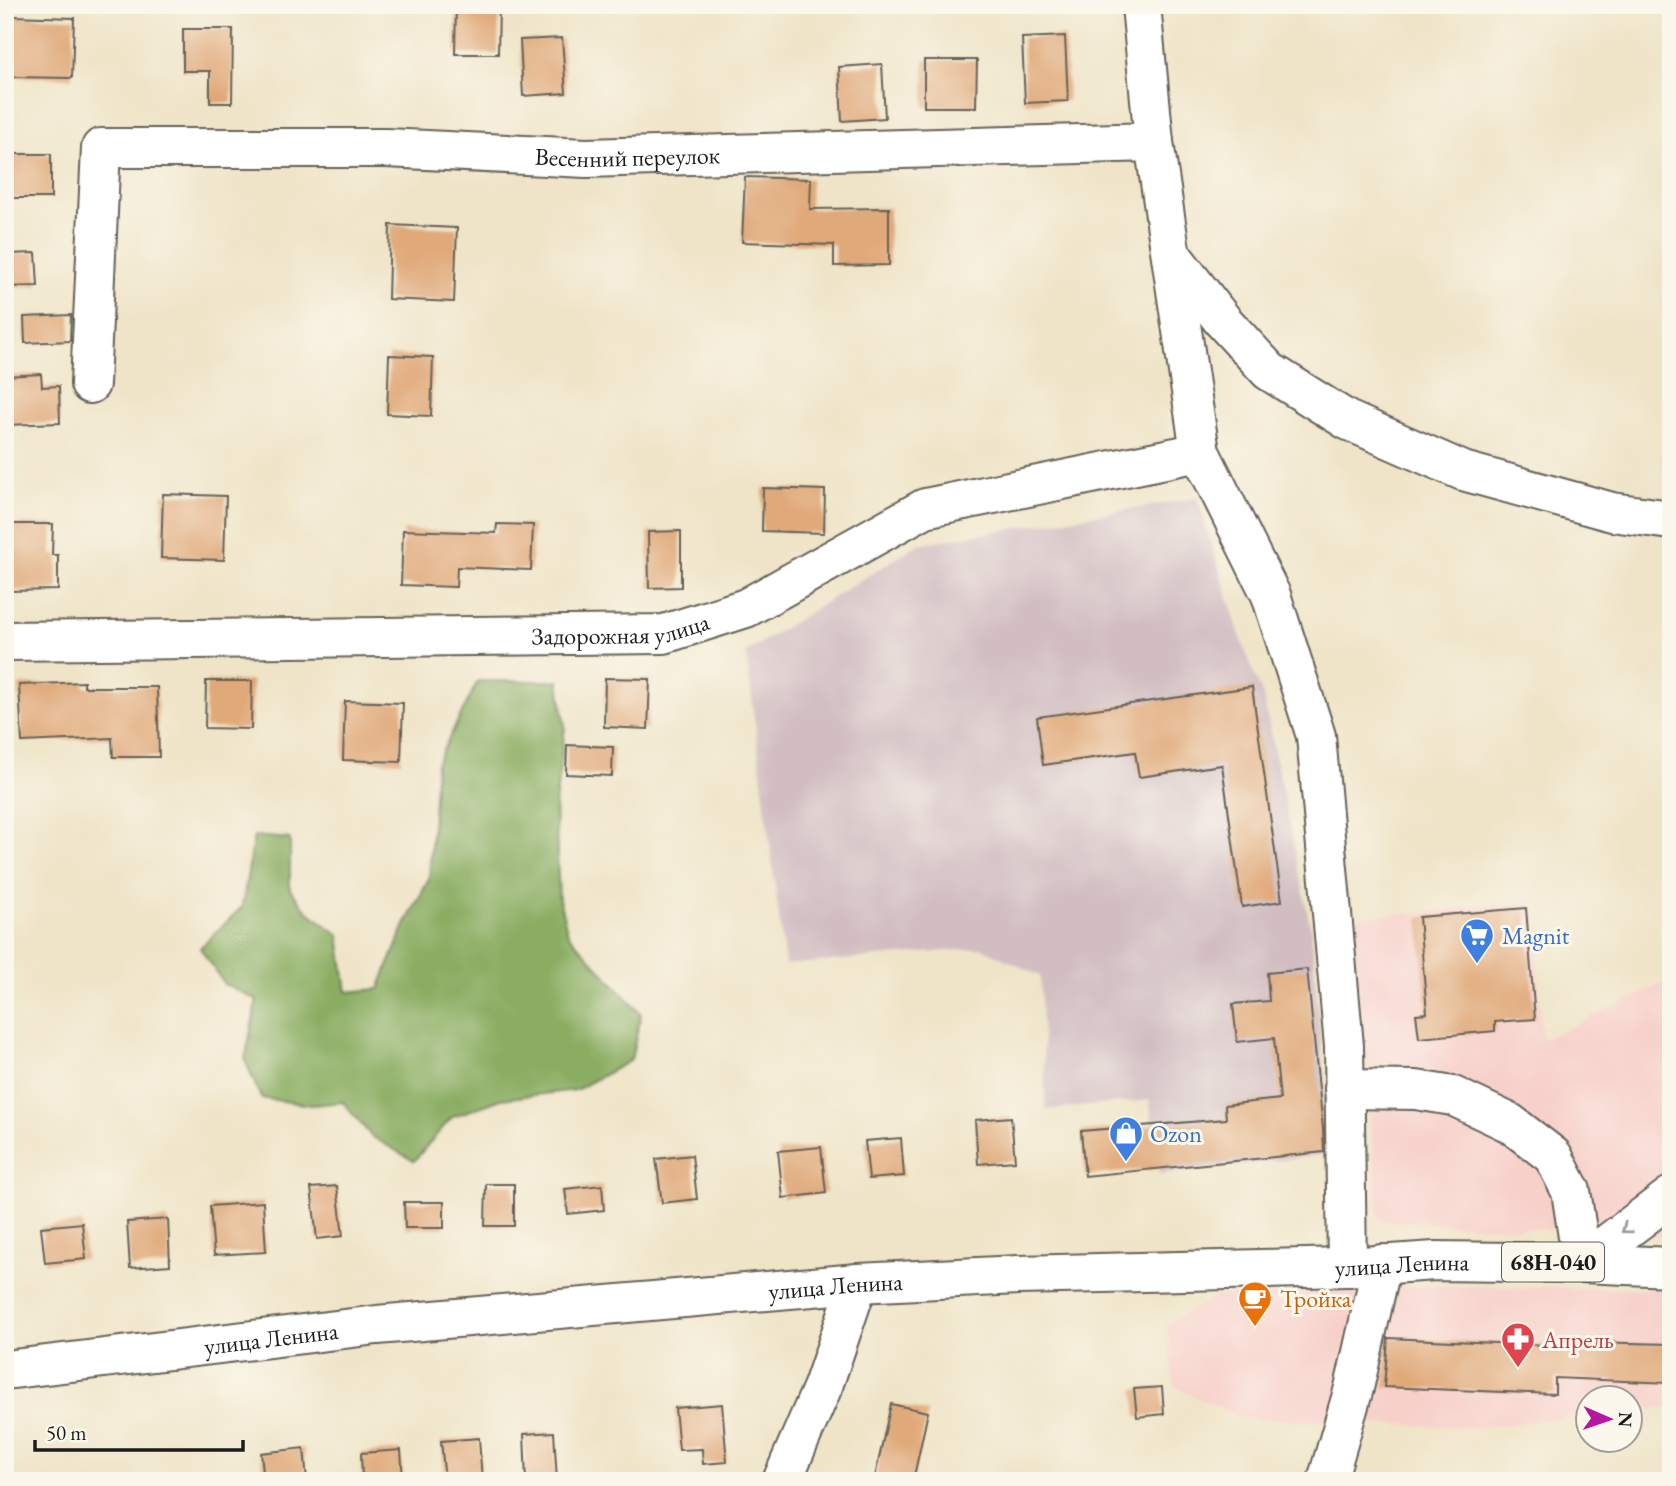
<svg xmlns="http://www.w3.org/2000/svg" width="1676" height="1486" viewBox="0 0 1676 1486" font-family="'EB Garamond',serif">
<rect width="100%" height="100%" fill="#fbf7ec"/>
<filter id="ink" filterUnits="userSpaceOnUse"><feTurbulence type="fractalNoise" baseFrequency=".0143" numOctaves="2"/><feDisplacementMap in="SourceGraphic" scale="14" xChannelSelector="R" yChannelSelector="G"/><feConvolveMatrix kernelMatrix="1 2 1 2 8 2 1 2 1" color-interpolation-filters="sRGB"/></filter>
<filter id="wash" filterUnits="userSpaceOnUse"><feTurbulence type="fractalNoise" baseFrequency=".00686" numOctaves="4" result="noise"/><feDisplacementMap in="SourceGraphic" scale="28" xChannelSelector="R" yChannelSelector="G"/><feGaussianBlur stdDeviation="1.57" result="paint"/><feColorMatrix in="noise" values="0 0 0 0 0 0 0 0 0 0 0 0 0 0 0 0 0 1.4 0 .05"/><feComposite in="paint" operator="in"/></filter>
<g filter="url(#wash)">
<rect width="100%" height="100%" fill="#efe4c7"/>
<g fill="#f7d0ca">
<path d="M1534 901 1542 1040 1671 980V1237L1379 1220 1352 918Z"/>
<path d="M1370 1285 1671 1289V1408L1631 1410 1630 1398H1588V1415L1476 1428 1241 1418 1174 1387 1167 1324 1216 1296Z"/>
</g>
<path fill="#d2bec2" d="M1197 498 1243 645 1263 697 1311 929 1331 1154 1159 1174 1149 1100 1046 1110 1040 976 982 948 785 965 746 652 919 544Z"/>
<path fill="#8aad62" stroke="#53643f" stroke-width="2" d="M478 681H559L565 727 555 804 559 900 568 934 641 1014 631 1060 576 1090 501 1099 452 1117 414 1161 371 1136 343 1102 312 1105 261 1098 245 1060 257 1000 224 984 200 948 242 907 254 836 290 839V889L307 911 339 935 347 992 379 989 405 925 429 879 436 764Z"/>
<g id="blocks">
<g fill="#e0a979">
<path d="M456 5H499L498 54H455Z"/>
<path d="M12 16 74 18 72 78 10 77Z"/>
<path d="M183 29H233L232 103H210V71H183Z"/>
<path d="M1065 36 1068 101 1025 103 1022 38Z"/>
<path d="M562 38 566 93 523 96 520 40Z"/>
<path d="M924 60H977L976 107H924Z"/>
<path d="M882 64 885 118 842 121 839 67Z"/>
<rect x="5" y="154" width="46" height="44"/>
<path d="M745 177 811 179 810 209 889 208V265L834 266V245L742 242Z"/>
<path d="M390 225 457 228 454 302 388 299Z"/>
<path d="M36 253 38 286 5 287V254Z"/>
<path d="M71 315 70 341 25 343 24 317Z"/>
<path d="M389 355 433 357 431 416 387 414Z"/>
<path d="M41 374 42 387 59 386 60 423 5 425V376Z"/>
<path d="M763 488 825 490 824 533 762 531Z"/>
<path d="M163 494 226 496 224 560 161 558Z"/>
<path d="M7 524H53L52 555H58V590L8 591Z"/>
<path d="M497 524 533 525 531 570 457 567 456 587 401 585 403 530 496 533Z"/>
<path d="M681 531V587L649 588 648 532Z"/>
<path d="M605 678 650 679 648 729 604 727Z"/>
<path d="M206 681H252L251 729 205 728Z"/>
<path d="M84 682V687H157L159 757H113L112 738 22 742 19 685Z"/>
<path d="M1252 687 1282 901 1242 907 1222 765 1139 777 1135 752 1043 765 1037 717Z"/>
<path d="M345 701 403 703 401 762 343 760Z"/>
<path d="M567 745 613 747 612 776 566 774Z"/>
<path d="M1526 908 1535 1019 1495 1022V1031L1419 1038 1416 1014 1427 1013 1419 917Z"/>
<path d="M1307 969 1323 1129 1324 1152 1085 1176 1081 1131 1226 1119 1225 1105 1280 1099 1274 1038 1237 1042 1233 1004 1269 1001 1267 973Z"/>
<path d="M1011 1117 1015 1161 978 1164 975 1120Z"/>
<path d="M901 1138 904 1176 869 1179 865 1141Z"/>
<path d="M821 1147 826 1193 783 1198 778 1151Z"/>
<path d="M692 1155 697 1199 662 1203 656 1159Z"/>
<path d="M486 1184H514V1226H485Z"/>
<path d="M602 1185 604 1210 568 1214 565 1189Z"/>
<path d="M337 1186 343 1236 317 1239 311 1188Z"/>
<path d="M263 1202 266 1252 214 1255 210 1206Z"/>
<path d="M404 1202H444V1228H405Z"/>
<path d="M168 1219 170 1265 130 1268 127 1222Z"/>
<path d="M82 1223 86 1259 45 1263 41 1227Z"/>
<path d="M1388 1338 1586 1347V1342L1671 1344V1383L1555 1378V1394L1384 1387Z"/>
<path d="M1162 1387 1164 1414 1137 1417 1134 1389Z"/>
<path d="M722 1404 727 1462 703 1464 702 1449 679 1450 675 1408Z"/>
<path d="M891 1404 928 1412 913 1481H874Z"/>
<path d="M554 1432 557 1481H526L524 1434Z"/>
<path d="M479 1438 482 1481H445L441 1441Z"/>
<path d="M304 1448 307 1481H264L261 1453Z"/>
<path d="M401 1450 403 1481H362L361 1453Z"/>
</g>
</g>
</g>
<g filter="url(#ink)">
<use href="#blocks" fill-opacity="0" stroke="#666258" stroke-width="2"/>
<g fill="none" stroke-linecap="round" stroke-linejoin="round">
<g stroke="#666258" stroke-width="42">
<g id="minor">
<path d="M1141 5 1154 142 1200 452 1271 595 1316 736 1344 1046 1347 1267"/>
<path d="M1173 257 1223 321 1269 371 1347 420 1463 471 1612 512 1671 520"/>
<path id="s1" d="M90 384 101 148H386L586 158 1154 142"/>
<path id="s2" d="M5 641 664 634 746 608 925 508 1200 452"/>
<path d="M1344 1089 1416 1090 1453 1096 1510 1123 1553 1156 1571 1191 1582 1263 1671 1196"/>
<path d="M782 1481 823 1386 858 1283"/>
<path d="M1327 1481 1354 1388 1382 1264"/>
</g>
</g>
<g stroke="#666258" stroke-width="42">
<g id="major">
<path id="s3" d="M5 1370 377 1325 858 1283 1018 1275 1347 1267 1435 1261 1582 1263 1671 1267"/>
</g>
</g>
<use href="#minor" stroke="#fff" stroke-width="38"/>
<use href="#major" stroke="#fff" stroke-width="38"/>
</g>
<defs><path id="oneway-chevron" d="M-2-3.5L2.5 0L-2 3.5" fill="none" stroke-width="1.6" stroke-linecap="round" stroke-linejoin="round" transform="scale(1.75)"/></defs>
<use stroke="#999" href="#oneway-chevron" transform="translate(1626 1229) rotate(143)"/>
</g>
<defs>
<g id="supermarket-pin" transform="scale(1.75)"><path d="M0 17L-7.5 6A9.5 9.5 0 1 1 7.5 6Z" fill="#3f7fe0" stroke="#fbf7ec"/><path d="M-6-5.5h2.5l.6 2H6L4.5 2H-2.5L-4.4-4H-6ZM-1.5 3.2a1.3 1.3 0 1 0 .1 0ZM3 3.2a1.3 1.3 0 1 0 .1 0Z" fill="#fff"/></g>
<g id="shop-pin" transform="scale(1.75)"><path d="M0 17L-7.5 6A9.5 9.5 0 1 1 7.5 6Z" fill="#3f7fe0" stroke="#fbf7ec"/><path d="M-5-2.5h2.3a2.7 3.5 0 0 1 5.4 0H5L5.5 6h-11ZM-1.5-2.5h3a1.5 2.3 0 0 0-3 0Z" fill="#fff"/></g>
<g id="cafe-pin" transform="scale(1.75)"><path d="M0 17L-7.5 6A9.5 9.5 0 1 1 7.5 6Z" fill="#e8710a" stroke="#fbf7ec"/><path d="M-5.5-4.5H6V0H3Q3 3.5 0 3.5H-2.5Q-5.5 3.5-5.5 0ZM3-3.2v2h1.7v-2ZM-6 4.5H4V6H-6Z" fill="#fff"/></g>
<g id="pharmacy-pin" transform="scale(1.75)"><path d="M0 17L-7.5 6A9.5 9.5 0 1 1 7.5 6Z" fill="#e0444e" stroke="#fbf7ec"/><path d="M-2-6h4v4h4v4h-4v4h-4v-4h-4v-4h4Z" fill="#fff"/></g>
</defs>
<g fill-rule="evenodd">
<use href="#supermarket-pin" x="1477" y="935"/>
<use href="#shop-pin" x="1126" y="1133"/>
<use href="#cafe-pin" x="1255" y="1298"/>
<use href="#pharmacy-pin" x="1518" y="1339"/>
</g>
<g text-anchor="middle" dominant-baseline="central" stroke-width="6" stroke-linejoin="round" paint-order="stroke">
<rect fill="#fbf7ec" stroke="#5f5e5a" stroke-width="2" x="1502" y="1242.5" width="102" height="39" rx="5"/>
<g font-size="23" font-weight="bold" fill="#1c1c1c">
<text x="1553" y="1262">68Н-040</text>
</g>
<g font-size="24" fill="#1c1c1c" stroke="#fbf7ec">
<text stroke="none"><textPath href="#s1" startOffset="763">Весенний переулок</textPath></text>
<text stroke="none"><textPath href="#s2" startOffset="616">Задорожная улица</textPath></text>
<text stroke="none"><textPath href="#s3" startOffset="1402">улица Ленина</textPath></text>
<text stroke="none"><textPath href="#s3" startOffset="835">улица Ленина</textPath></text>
<text stroke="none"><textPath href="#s3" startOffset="268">улица Ленина</textPath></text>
</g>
<g font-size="24" fill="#366cbe" stroke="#fbf7ec" text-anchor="start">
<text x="1502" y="935">Magnit</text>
<text x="1150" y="1133">Ozon</text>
</g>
<g font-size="24" fill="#c56008" stroke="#fbf7ec" text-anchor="start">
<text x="1280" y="1298">Тройка</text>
</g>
<g font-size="24" fill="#be3a42" stroke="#fbf7ec" text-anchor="start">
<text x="1542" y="1339">Апрель</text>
</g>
</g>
<rect width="1676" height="1486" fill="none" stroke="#fbf7ec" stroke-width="28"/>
<g transform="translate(1609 1419) rotate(92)"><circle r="33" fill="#fbf7ec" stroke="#a29f99" stroke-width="2"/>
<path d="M0-5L12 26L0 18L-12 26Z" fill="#b5179e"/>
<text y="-10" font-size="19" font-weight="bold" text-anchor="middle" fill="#1c1c1c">N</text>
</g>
<path d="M35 1440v10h208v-10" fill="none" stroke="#1c1c1c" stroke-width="3.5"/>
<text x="46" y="1440" font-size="21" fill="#1c1c1c" stroke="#fbf7ec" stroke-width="5" paint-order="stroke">50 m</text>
</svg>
